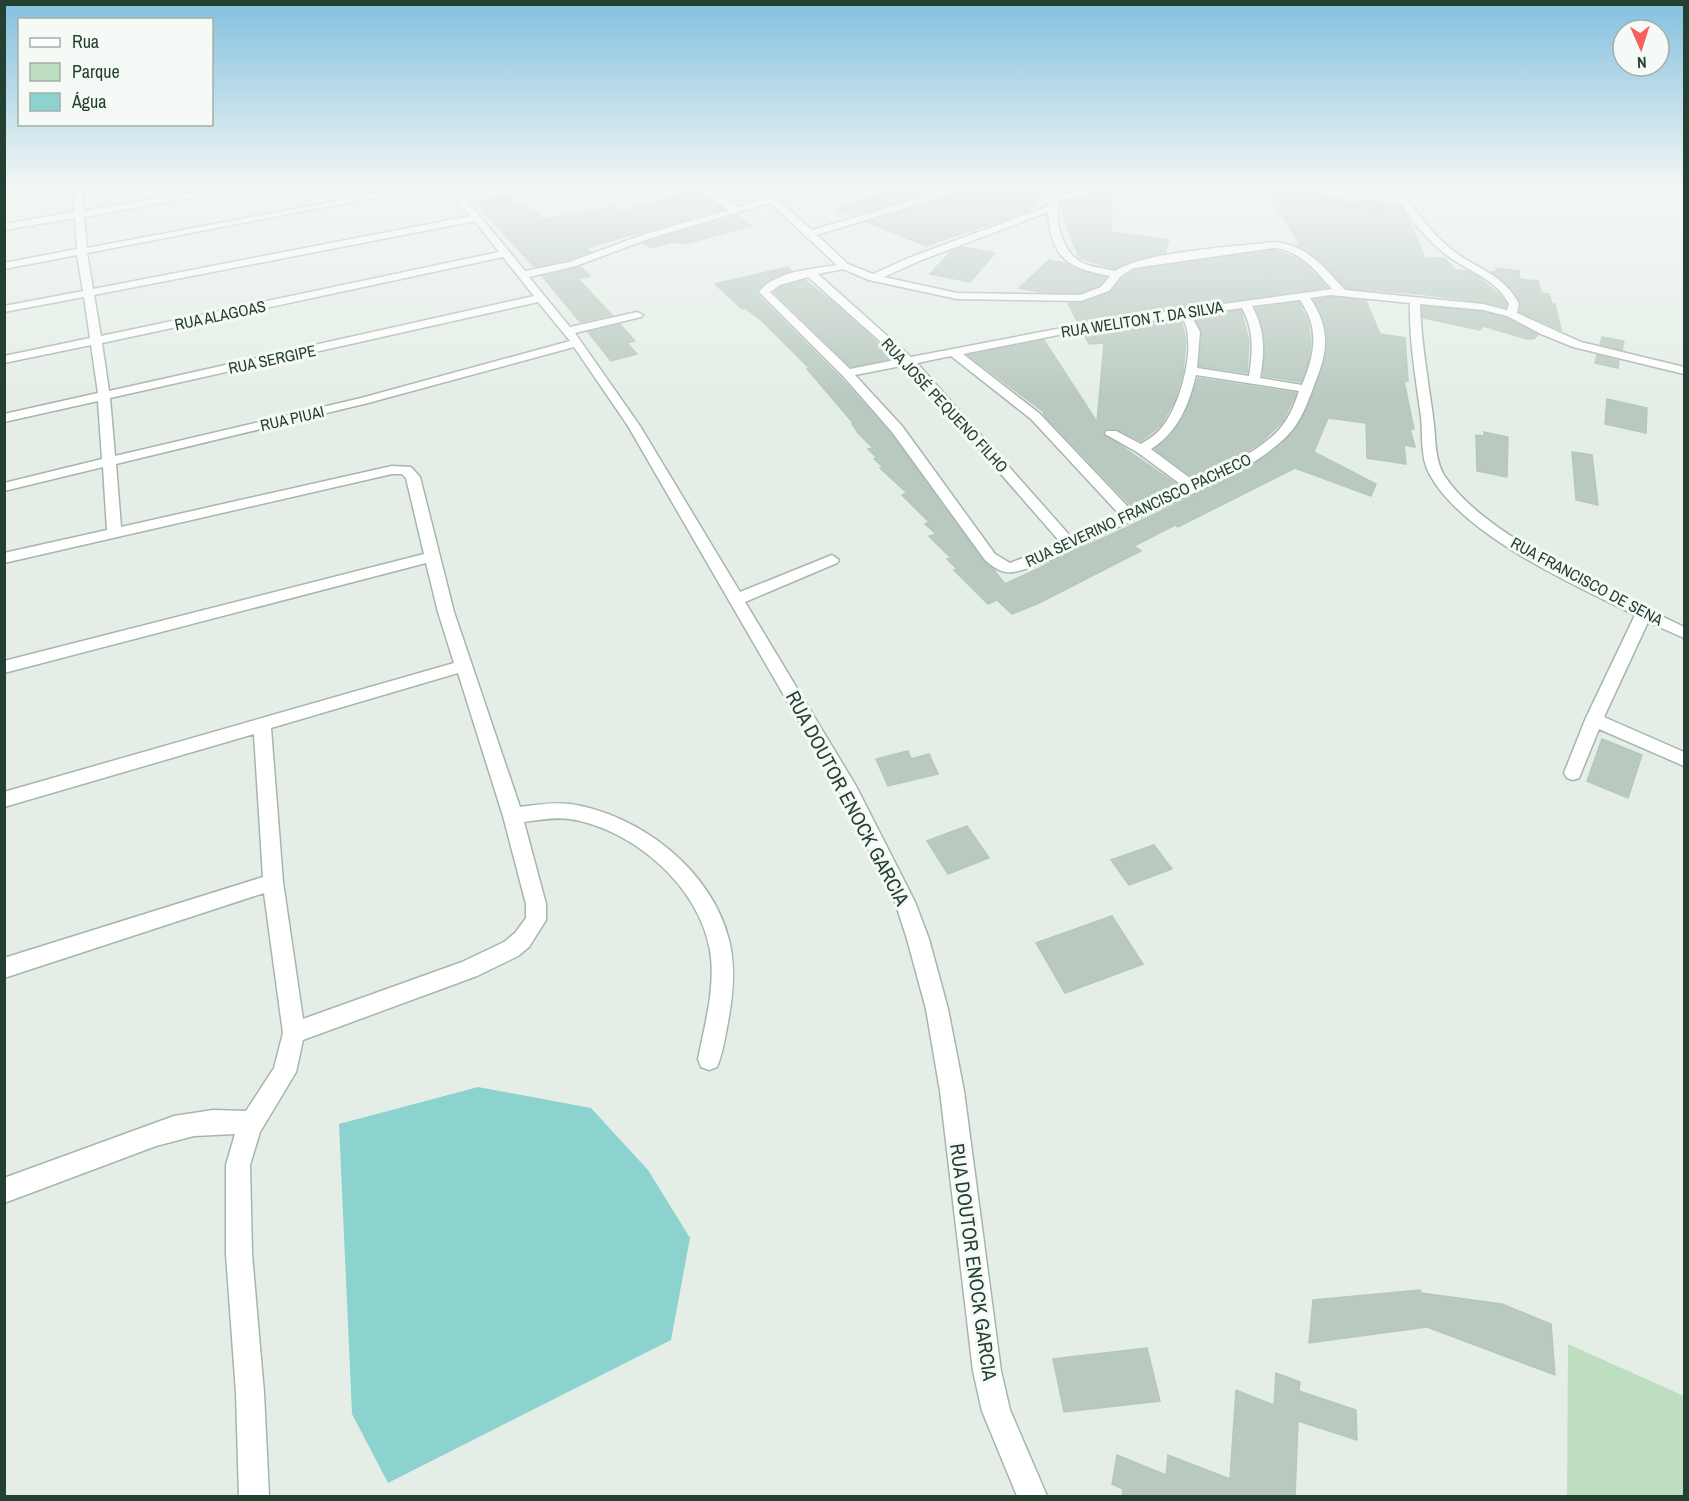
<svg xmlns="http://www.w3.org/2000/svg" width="1689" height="1501" viewBox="0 0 1689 1501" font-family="'Archivo Narrow',sans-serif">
<rect width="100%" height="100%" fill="#e4eee7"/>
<path fill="#bddfbf" d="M1568 1344 1684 1396V1496H1567Z"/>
<path fill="#8cd3d0" d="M478 1087 591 1108 648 1170 690 1238 671 1340 388 1483 352 1414 339 1124Z"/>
<g fill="#b9c9c0" stroke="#b6c8bd" stroke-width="1.5">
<path d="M892 189H944L852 216 836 210Z"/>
<path d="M968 189H1010L1046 193 1031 210 926 246 867 222Z"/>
<path d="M1092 189H1113L1111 232 1169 240 1165 253 1128 262 1115 269 1079 258 1060 207V202L1086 199Z"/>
<path d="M1264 189H1319L1321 197 1397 203 1407 216 1425 258H1444L1456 270 1468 271 1478 277 1501 296 1507 304 1506 307 1483 302 1420 294 1346 288 1315 257 1296 245H1301Z"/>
<path d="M696 190 723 209 586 248 591 252 568 260 534 267 474 201 509 194 523 208 530 207 543 219 615 207 621 212Z"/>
<path d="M736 215 753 226 684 244 674 242 651 248 644 243Z"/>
<path d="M963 247 995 253 970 282 930 274 951 251Z"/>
<path d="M1274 250 1299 259 1328 287 1078 323 1068 303H1082L1110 293 1123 278 1135 270Z"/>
<path d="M1049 260 1069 264 1082 271 1106 277 1100 285 1080 293 1040 292 1019 288Z"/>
<path d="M581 267 590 276 578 279 612 315 580 322 542 276Z"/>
<path d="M787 267 792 271 765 283 757 290V294L841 378 890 433 983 561 994 570 1005 584 1217 485 1262 459 1281 445 1302 419 1325 358 1326 328 1314 300 1331 297 1366 301 1380 334 1405 338 1408 381H1404L1414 429H1410L1415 447 1404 445 1406 464 1367 458 1366 423 1328 418 1314 452 1376 484 1371 496 1295 468 1178 527 1175 525 1134 546 1141 551 1039 603 1012 614 997 600 988 604 954 570 957 569 947 559 951 558 929 536 936 534 925 524 929 522 902 495 907 493 880 468 883 467 874 459 877 458 868 449 873 448 858 433 852 424H854L807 369 809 368 762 321 745 308 742 309 715 284Z"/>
<path d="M1496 268 1519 271 1520 279 1538 281 1541 293 1549 294 1552 304H1555L1561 330 1520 312 1521 303 1515 293 1491 272H1496Z"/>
<path d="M805 280 835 304 895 358 851 367 774 292 781 287Z"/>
<path d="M1299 302 1308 322 1311 342 1308 362 1301 382 1263 376 1265 341 1255 308Z"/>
<path d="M1422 306 1483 312 1506 318 1538 335 1534 339H1527L1483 326 1480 330 1423 318Z"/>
<path d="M1241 310 1249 341 1247 373 1199 366 1202 332 1194 317Z"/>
<path d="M1181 319 1186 341 1183 372 1174 402 1161 425 1141 441 1116 429H1105L1103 433 1179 486 1132 507 1043 414 1045 413 968 355 1044 340 1097 422 1104 343 1089 344 1083 332Z"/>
<path d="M620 324 635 341 627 343 637 354 611 361 588 332Z"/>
<path d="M1602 337 1624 341 1622 350 1600 344Z"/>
<path d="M1597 355 1619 361 1618 368 1595 363Z"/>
<path d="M1198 378 1296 393 1283 421 1262 442 1240 456 1194 478 1155 449 1170 436 1183 418Z"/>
<path d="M1607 399 1647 408 1646 433 1605 424Z"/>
<path d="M1484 432 1508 437 1507 477 1477 471 1476 435 1484 436Z"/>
<path d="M1572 452 1592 455 1598 505 1576 500Z"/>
<path d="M1602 739 1642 755 1628 798 1587 781Z"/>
<path d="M908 751 911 759 929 754 938 774 888 786 876 759Z"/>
<path d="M967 826 989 858 948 874 927 841Z"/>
<path d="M1154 845 1172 869 1129 885 1111 860Z"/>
<path d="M1112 916 1143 964 1065 993 1036 943Z"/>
<path d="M1420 1290 1421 1293 1502 1304 1551 1324 1555 1375 1427 1327 1309 1343 1313 1300Z"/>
<path d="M1147 1348 1160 1401 1064 1412 1053 1359Z"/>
<path d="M1276 1373 1300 1382 1299 1391 1356 1410 1357 1440 1298 1421 1295 1497H1122L1123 1489 1112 1484 1117 1455 1166 1475 1168 1455 1230 1479 1236 1390 1274 1405Z"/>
</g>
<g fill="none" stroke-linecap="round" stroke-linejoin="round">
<g stroke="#a6b6ad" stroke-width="3">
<g id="minor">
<path d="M16 189H36L4 197V191Z"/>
<path d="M73 189H82L83 211 215 189H236L84 217 87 248 400 189H419L87 253 93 289 470 216 446 189H455L480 216 525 271 569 262 645 234 728 210 698 189H708L737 207 800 189H814L779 201 812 230 952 189H966L817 235 848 264 873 274 911 257 1048 206 1051 196 1090 189 1086 197 1058 200C1055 219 1061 250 1079 261 1089 267 1103 268 1115 271 1146 251 1234 247 1274 242 1307 245 1324 267 1345 290L1483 304 1507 310 1509 304C1495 277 1466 271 1444 253 1422 236 1406 212 1391 189H1400C1415 210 1431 233 1451 249 1476 269 1504 274 1519 304L1517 313 1581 342 1684 367V374L1573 347 1541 334 1507 316 1483 310 1420 304C1421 342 1428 379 1433 417 1436 436 1434 458 1444 475 1484 538 1617 593 1684 627V638L1648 622 1604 717 1684 752V766L1599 729 1579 778 1573 780 1567 778 1564 773 1585 720 1635 615C1574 585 1464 536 1430 475 1420 457 1423 436 1421 417 1416 379 1409 341 1410 303L1331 295 1310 298C1329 326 1329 349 1316 380 1310 396 1304 415 1293 429 1263 468 1172 502 1127 523 1096 537 1045 567 1013 572 1002 574 993 567 985 560L892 432 843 376 759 292C775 271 812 269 837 265L770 203 651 238 576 266 529 277 570 327 637 312 643 315 641 317 575 333 640 426 740 592 827 557 832 555 839 560 837 563 745 602 856 786 915 902 929 939 948 1009 964 1091 1001 1371 1010 1410 1047 1496H1017L982 1411 973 1371 940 1091 926 1009 907 939 895 902 841 794 628 426 574 347 368 403 116 464 121 527 392 466 411 467 420 477 454 612 520 807C536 805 553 802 570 804 639 814 712 870 729 940 736 967 733 995 728 1022 725 1037 723 1053 717 1067L709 1070 701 1067 698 1059C705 1024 716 986 710 950 699 886 633 829 570 819 555 817 539 820 524 822L546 904V920L529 947 518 956 477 976 303 1040 296 1072 260 1132 250 1165 252 1254 264 1393 269 1496H239L236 1393 226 1254V1165L235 1134 194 1136 156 1146 4 1203V1178L174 1116 213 1110 246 1111 274 1068 283 1033 264 893 4 978V958L263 877 254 734 4 807V792L454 663 438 612 426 563 4 673V661L424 554 406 478 402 474H392L4 563V553L107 530 103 467 4 491V483L102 459 98 401 4 422V414L98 393 91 345 4 363V356L90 338 84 297 4 312V306L83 291 77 255 4 269V263L77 249 75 218 4 230V224L74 212ZM1048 212C1051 259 1068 268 1110 276L1101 287 1080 295 957 293 884 277 919 261ZM475 221 499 252 101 336 94 295ZM1274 248C1301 251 1315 270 1332 289L1093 322 911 357 818 274 843 269 869 280 957 299 1081 301 1109 291 1121 276 1134 268ZM503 257 534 296 109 391 102 343ZM808 277 900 359 850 369 770 292 780 285ZM1300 300C1320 330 1315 353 1302 385L1260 378C1265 351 1265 330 1252 306ZM538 302 570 341 361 398 115 456 110 398ZM1242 308C1254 330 1253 351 1249 376L1197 368 1200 332 1191 315ZM1182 317C1198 342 1181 403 1163 426 1157 434 1149 439 1141 444L1116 431H1106L1105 434 1137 452 1183 486 1131 510 1039 413 963 354 1093 328ZM951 356 1031 419 1120 515 1072 538 917 363ZM906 365 1061 543 1010 563 995 554 902 426 855 375ZM1196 375 1299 391C1295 403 1290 416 1282 426 1261 452 1224 467 1194 481L1151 449C1178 432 1189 405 1196 375ZM458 673 503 816 526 904V918L515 933 504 942 462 962 303 1019 283 882 271 728Z"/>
</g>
</g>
<path stroke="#84b29a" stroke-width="2" stroke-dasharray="1.5 2" stroke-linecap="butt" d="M1344 206 1389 210"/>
<use href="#minor" fill="#fff" fill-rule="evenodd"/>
</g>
<linearGradient id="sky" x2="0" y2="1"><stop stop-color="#83c0de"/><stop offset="0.47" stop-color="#f3f7f4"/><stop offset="1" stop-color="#f3f7f4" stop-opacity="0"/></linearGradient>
<rect width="1689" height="399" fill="url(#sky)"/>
<g text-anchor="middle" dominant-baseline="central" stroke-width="6" stroke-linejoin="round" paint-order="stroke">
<g font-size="16" fill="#234032" stroke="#f5faf6">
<text transform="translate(220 315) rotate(-12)">RUA ALAGOAS</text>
<text transform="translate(1142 319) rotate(-9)">RUA WELITON T. DA SILVA</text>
<text transform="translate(272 359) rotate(-12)">RUA SERGIPE</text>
<text transform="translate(945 405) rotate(47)">RUA JOSÉ PEQUENO FILHO</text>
<text transform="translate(292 418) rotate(-13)">RUA PIUAI</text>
<text transform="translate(1138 510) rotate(-25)">RUA SEVERINO FRANCISCO PACHECO</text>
<text transform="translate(1587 581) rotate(28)">RUA FRANCISCO DE SENA</text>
</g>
<g font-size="20" fill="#234032" stroke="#f5faf6">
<text transform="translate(848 798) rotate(62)">RUA DOUTOR ENOCK GARCIA</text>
<text transform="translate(974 1262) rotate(82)">RUA DOUTOR ENOCK GARCIA</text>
</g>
</g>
<rect width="1689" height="1501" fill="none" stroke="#234032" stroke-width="12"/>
<rect x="18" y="18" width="195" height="108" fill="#f5faf6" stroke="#a1b0a8" stroke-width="1.5"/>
<rect x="30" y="38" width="30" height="9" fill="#ffffff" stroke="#a1b0a8" stroke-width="1.5"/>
<text x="72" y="48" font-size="18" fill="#234032">Rua</text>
<rect x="30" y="63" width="30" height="18" fill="#bddfbf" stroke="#a1b0a8" stroke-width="1.5"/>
<text x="72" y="78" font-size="18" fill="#234032">Parque</text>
<rect x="30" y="93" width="30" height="18" fill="#8cd3d0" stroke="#a1b0a8" stroke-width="1.5"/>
<text x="72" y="108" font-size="18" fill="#234032">Água</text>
<g transform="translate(1641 48) rotate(177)"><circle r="28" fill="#f5faf6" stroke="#a1b0a8" stroke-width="1.5"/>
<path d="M0-4.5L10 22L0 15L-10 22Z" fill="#f3635c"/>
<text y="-9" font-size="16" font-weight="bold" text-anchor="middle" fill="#234032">N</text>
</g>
</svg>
